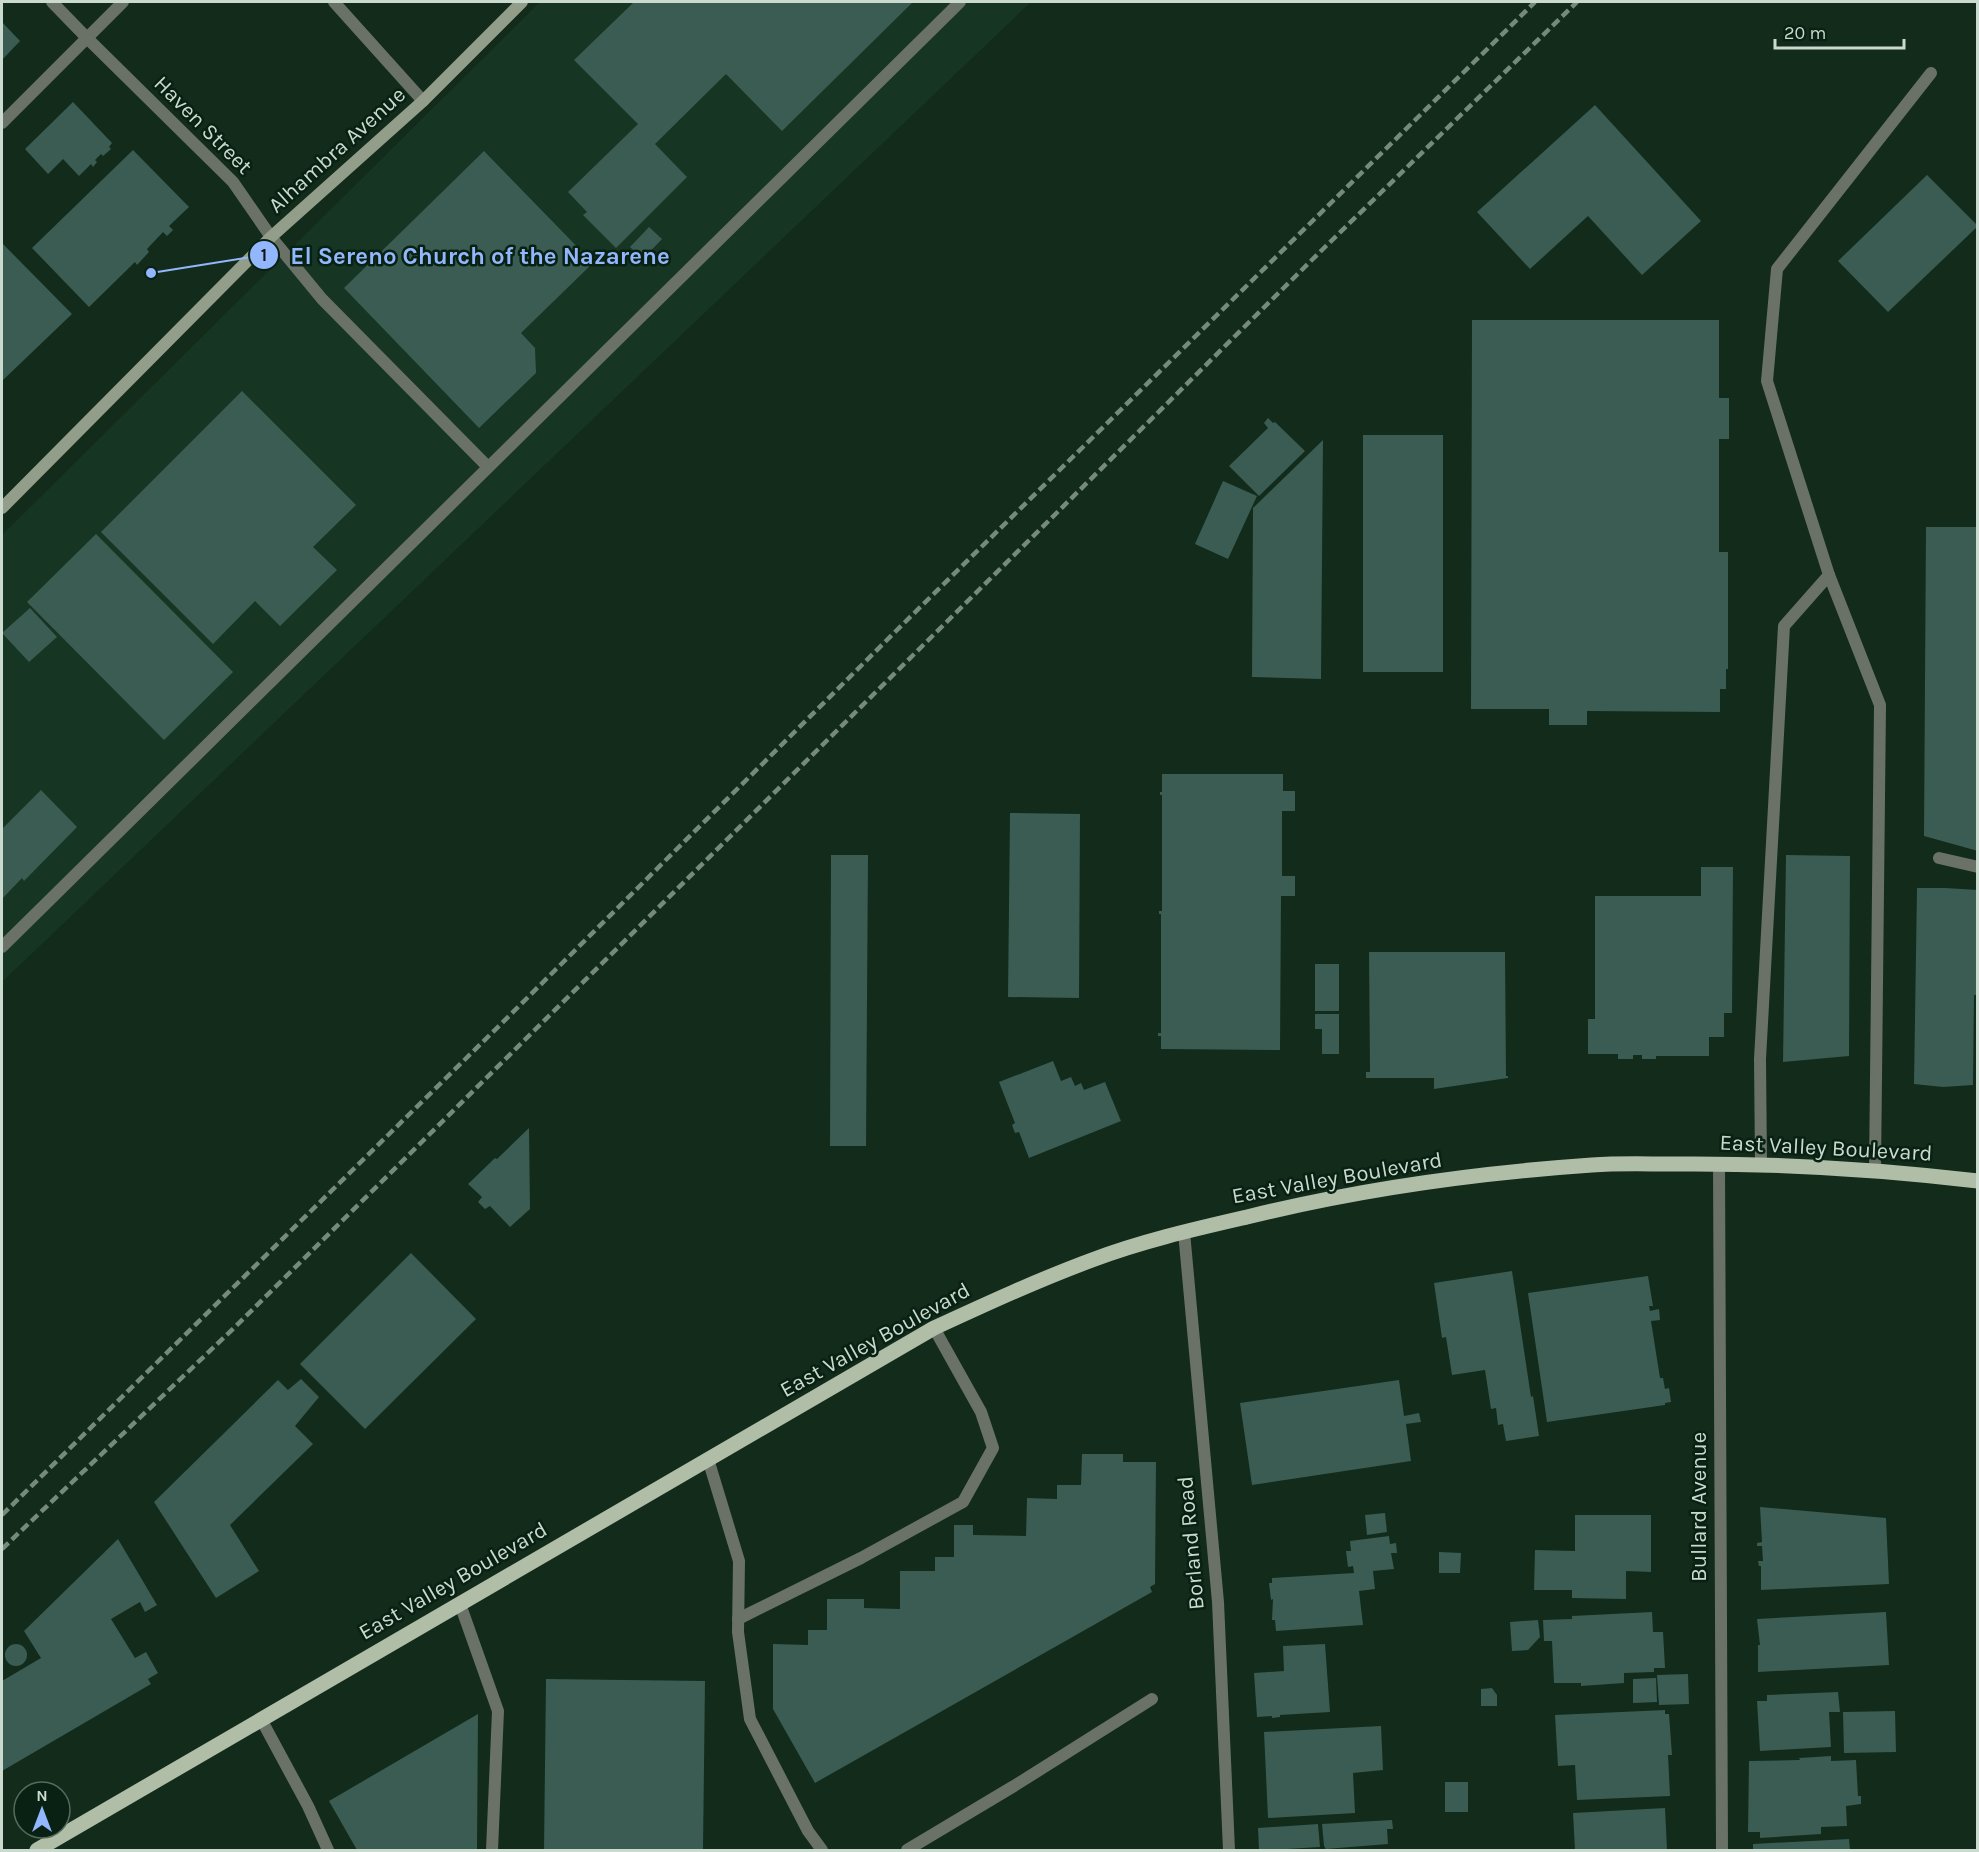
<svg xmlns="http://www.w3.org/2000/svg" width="1979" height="1852" viewBox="0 0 1979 1852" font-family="Karla,sans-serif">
<rect width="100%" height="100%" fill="#122b1b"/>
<path fill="#163522" d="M540 2H1031L2 982V535Z"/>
<g fill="#3a5c53">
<path d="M634 2H913L782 131 726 74 655 144 687 177 616 248 583 215 587 212 568 192 638 124 574 60Z"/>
<path d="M2 22 20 41 2 60Z"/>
<path d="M73 102 112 143 109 147 111 149 103 156 101 154 95 160 97 162 93 167 91 164 79 176 63 159 48 174 25 149Z"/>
<path d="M1595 105 1701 221 1642 275 1588 216 1530 269 1477 212Z"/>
<path d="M133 150 189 207 169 226 173 230 167 236 163 232 147 249 149 252 137 265 135 262 89 307 32 248Z"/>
<path d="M484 151 593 263 521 333 535 348 536 373 479 428 344 288Z"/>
<path d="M1927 175 1978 226 1888 312 1838 261Z"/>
<path d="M649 227 662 239 643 259 630 247Z"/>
<path d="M2 243 72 314 2 381Z"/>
<path d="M1472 320H1719V398H1729V439H1719V552H1728V669H1726V689H1720V712L1587 711V725H1549V709H1471Z"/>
<path d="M242 391 356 505 313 547 337 570 280 626 255 601 213 644 101 532Z"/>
<path d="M1268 418 1273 423 1275 422 1305 451 1259 496 1229 466 1268 428 1264 423Z"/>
<rect x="1363" y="435" width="80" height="237"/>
<path d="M1323 440 1321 679 1252 677 1253 508Z"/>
<path d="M1223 481 1257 496 1228 559 1195 544Z"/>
<path d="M1926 527H1978V851L1924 836Z"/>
<path d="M96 534 233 672 164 740 27 602Z"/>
<path d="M30 608 57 637 29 662 2 633Z"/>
<path d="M1162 774H1283V791H1295V811H1282V876H1295V896H1281L1280 1050 1161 1049V1036H1158V1033H1161V914H1159V911H1162V795H1160V792H1162Z"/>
<path d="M41 790 77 827 24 881 22 878 2 899V829Z"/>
<path d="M1010 813 1080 814 1079 998 1008 997Z"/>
<path d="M831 855H868L866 1146H830Z"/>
<path d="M1786 855 1850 856 1849 1056 1783 1062Z"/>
<path d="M1701 867H1733L1732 1013H1724V1037H1709V1056H1656V1059H1642V1055H1633V1059H1618V1054H1588V1019H1595V896H1701Z"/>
<path d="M1917 888H1945L1978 890V995H1974L1973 1085 1943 1087 1914 1084Z"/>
<path d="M1369 952H1505L1506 1076H1508V1078L1434 1089V1078H1366V1072H1370Z"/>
<rect x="1315" y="964" width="24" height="47"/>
<path d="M1315 1014H1339V1054H1322V1029H1315Z"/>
<path d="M1053 1061 1061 1081 1071 1077 1075 1086 1081 1083 1084 1090 1105 1082 1121 1121 1029 1158 1019 1132 1015 1133 1012 1125 1015 1123 999 1082Z"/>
<path d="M529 1128 530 1209 510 1227 490 1206 485 1209 478 1202 482 1197 468 1184 495 1158 497 1159Z"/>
<path d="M411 1253 476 1319 365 1429 300 1364Z"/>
<path d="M1512 1271 1531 1397 1533 1396 1539 1436 1506 1441 1503 1424 1498 1425 1496 1408 1491 1409 1485 1370 1452 1375 1446 1337 1442 1338 1434 1283Z"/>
<path d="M1648 1276 1653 1306H1649L1650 1311 1659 1309 1660 1320 1651 1321 1660 1378H1663L1665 1389 1669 1388 1671 1402 1665 1403V1405L1547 1422 1528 1293Z"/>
<path d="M301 1379 319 1397 295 1426 313 1444 230 1525 259 1571 216 1598 154 1502 278 1380 288 1390Z"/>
<path d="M1399 1380 1404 1416 1419 1413 1421 1422 1406 1424 1411 1461 1252 1485 1240 1403Z"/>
<path d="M1082 1454H1123V1462H1156L1155 1584 1150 1587 1152 1592 815 1783 773 1709V1644L808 1645V1630H827V1599H864V1608L900 1609V1571H935V1557H954V1525H973V1535L1026 1536 1027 1498 1057 1499V1485H1081Z"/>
<path d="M1760 1507 1886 1518 1889 1584 1761 1590V1566H1759L1758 1561H1763L1762 1546H1757V1543L1762 1542Z"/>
<path d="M1385 1513 1387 1532 1367 1535 1365 1515Z"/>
<path d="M1575 1515H1651V1572L1626 1571V1599L1572 1598V1590H1534L1535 1550 1575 1551Z"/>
<path d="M1389 1536 1390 1544 1396 1543 1397 1553H1391L1394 1569 1373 1571 1375 1589 1359 1591 1363 1625 1276 1631 1275 1620H1272L1273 1599 1271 1600 1269 1583H1272V1578L1354 1573 1353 1566 1348 1567 1346 1551H1351L1350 1541Z"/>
<path d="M118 1539 157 1605 145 1612 140 1602 111 1619 135 1658 146 1652 158 1673 148 1679 151 1684 2 1771V1681L41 1658 24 1631Z"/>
<path d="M1439 1552 1461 1553 1460 1573H1439Z"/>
<path d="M1652 1612 1653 1632H1663L1665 1668H1654V1672L1624 1673V1683L1581 1686V1683H1554L1552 1641H1544L1543 1620 1572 1619V1616Z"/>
<path d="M1886 1612 1889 1665 1758 1672V1645H1760L1757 1619Z"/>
<path d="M1538 1620 1540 1637 1528 1650 1512 1651 1510 1622Z"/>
<circle cx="16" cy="1655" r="11"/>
<path d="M1325 1644 1330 1712 1280 1715V1717L1272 1718V1716L1257 1717 1254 1673 1284 1671 1283 1646Z"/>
<path d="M1688 1674 1689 1704 1659 1705 1657 1675Z"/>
<path d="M1656 1678 1657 1702 1633 1703V1679Z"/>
<path d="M546 1679 705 1681 703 1850H544Z"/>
<path d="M1492 1688 1497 1695V1706H1481V1689Z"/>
<path d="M1838 1692 1840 1712H1829L1831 1747 1760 1751 1757 1701H1767V1695Z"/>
<path d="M1665 1710V1714H1669L1672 1755H1668L1670 1796 1577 1800 1575 1765 1558 1766 1555 1715Z"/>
<path d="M1895 1711 1896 1752 1844 1753 1843 1712Z"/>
<path d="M478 1714 477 1850H357L329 1801Z"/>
<path d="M1381 1726 1383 1770 1353 1773 1355 1813 1268 1818 1264 1732Z"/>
<path d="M1831 1756V1761L1856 1760 1858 1796H1861V1804L1846 1806 1847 1826 1821 1827V1834L1760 1838V1832H1748L1749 1761 1800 1760 1799 1758Z"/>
<rect x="1445" y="1782" width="23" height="30"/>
<path d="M1665 1808 1667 1850H1575L1573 1813Z"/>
<path d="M1392 1820 1393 1829H1387L1388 1844 1326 1849 1324 1846 1322 1824Z"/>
<path d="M1318 1824 1320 1847 1287 1849 1288 1850H1259L1258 1828Z"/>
<path d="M1849 1839 1850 1850H1753V1844Z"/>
</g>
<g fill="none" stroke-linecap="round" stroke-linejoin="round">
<g stroke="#6a7166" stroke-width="12">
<path d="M334 2 423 101"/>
<path d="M2 123 123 2"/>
<path d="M1829 575 1880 705 1875 1171"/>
<path d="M1939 858 1978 867"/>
<path d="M2 947 960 2"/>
<path d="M1761 1164 1760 1059 1784 626 1829 575 1767 381 1777 269 1931 73"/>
<path d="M708 1459 739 1561 738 1632 750 1719 808 1831 822 1850"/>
<path d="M460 1604 498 1711 492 1850"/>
<path d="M738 1619 861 1558 963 1502 993 1448 981 1412 934 1328"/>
<path d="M261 1719 308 1806 328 1850"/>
<path d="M907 1850 1014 1786 1152 1699"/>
</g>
<g stroke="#6a7166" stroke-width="12">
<path d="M52 2 87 38 233 182 271 237 322 299 488 467"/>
<path d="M1719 1163 1722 1850"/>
<path d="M1184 1232 1218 1602 1229 1850"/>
</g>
<path stroke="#929d8a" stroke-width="12" d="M2 508 271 237 423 101 522 2"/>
<path stroke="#b0bea7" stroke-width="15" d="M37 1850 934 1328C986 1304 1038 1280 1092 1260 1142 1241 1195 1229 1247 1217 1360 1189 1476 1173 1592 1165 1618 1163 1646 1164 1672 1164 1774 1163 1876 1169 1978 1181"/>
<g stroke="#768a7c" stroke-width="4.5" stroke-dasharray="9 4.5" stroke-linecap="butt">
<path d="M2 1515 502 1023 897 630 1535 2"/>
<path d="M2 1549 236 1326 1326 246 1577 2"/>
</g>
</g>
<g text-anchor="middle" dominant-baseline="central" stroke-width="5" stroke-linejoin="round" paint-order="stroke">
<g font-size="22" fill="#cbdacf" stroke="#082112">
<text transform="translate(203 125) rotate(45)">Haven Street</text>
<text transform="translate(337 150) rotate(-42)">Alhambra Avenue</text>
<text transform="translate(1826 1148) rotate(3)">East Valley Boulevard</text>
<text transform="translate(1337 1178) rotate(-10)">East Valley Boulevard</text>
<text transform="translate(875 1340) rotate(-29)">East Valley Boulevard</text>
<text transform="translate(1699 1507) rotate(-90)">Bullard Avenue</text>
<text transform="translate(1191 1543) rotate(-95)">Borland Road</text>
<text transform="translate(453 1581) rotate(-30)">East Valley Boulevard</text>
</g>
</g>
<path fill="none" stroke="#92b7fd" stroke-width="2" d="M151 273L264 255"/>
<g fill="#92b7fd" stroke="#082112" stroke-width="2">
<circle cx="151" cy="273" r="6"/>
<circle cx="264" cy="255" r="15"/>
</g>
<g font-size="18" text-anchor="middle" font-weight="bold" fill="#111">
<text x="264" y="261">1</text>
</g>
<g font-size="24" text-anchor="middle" font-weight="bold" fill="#92b7fd" stroke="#082112" stroke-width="5" stroke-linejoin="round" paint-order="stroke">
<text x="480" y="264">El Sereno Church of the Nazarene</text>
</g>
<rect width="1979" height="1852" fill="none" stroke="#cbdacf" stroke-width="6"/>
<g transform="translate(42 1810)"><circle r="28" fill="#082112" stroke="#566b5e" stroke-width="1.5"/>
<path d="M0-4.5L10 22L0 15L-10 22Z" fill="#92b7fd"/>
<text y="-9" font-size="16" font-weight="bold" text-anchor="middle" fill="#cbdacf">N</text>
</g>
<path d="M1775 39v9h129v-9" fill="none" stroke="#cbdacf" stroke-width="3"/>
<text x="1784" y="39" font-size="18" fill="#cbdacf" stroke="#082112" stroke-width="4.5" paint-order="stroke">20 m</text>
</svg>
